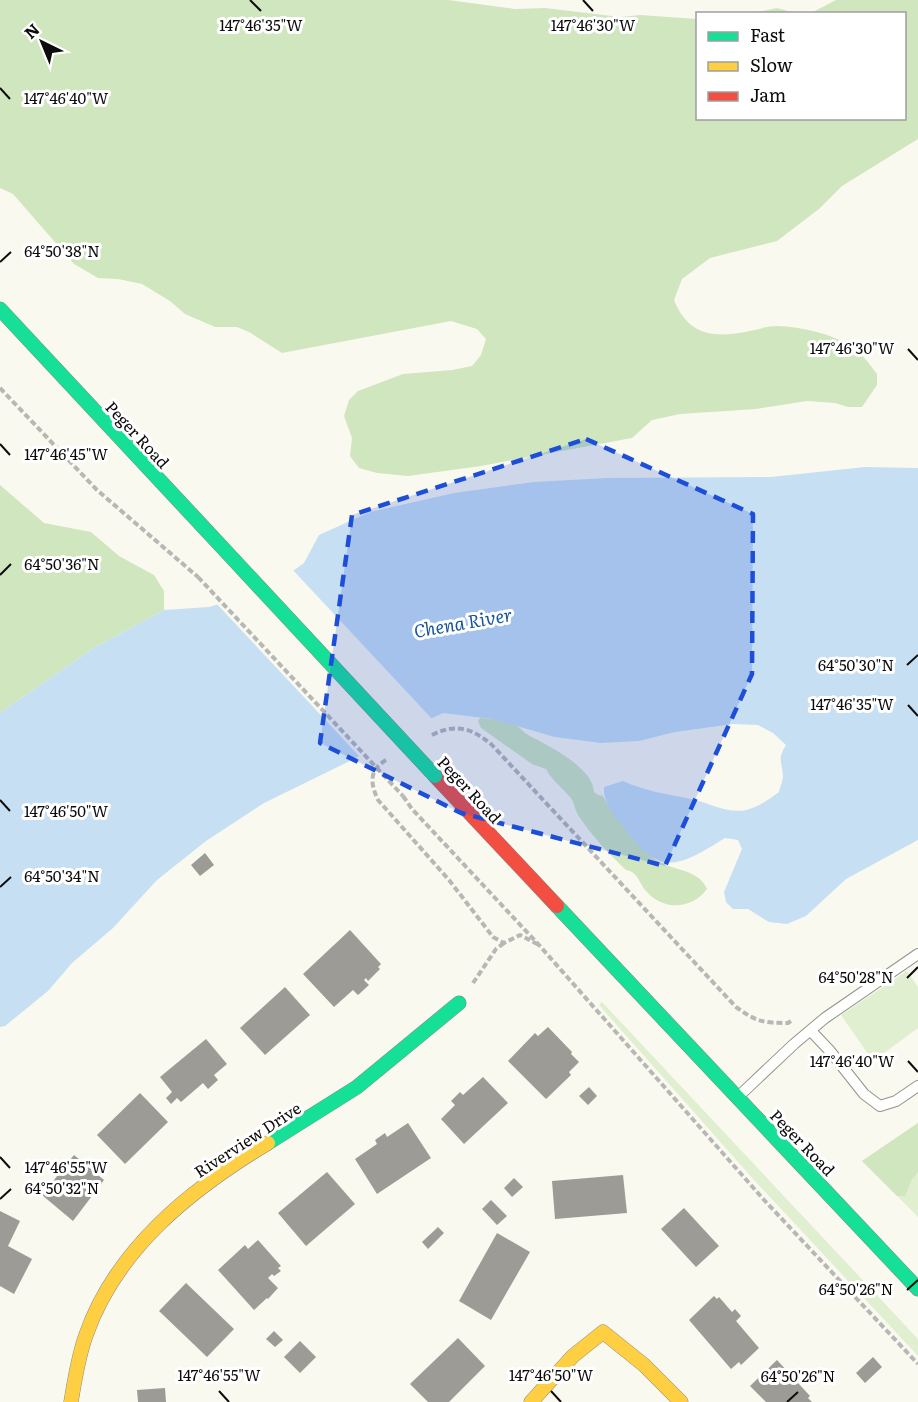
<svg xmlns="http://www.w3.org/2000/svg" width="918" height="1402" viewBox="0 0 918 1402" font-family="Literata,serif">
<rect width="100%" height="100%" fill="#faf9ef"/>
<g fill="#e0efd0">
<path d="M907 971 918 987V1028L873 1061 841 1015Z"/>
<path d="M602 1002 918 1339V1356L754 1180 599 1005Z"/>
<path d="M918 1123V1217L862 1161Z"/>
</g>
<g fill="#d0e6be">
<path d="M0 0H448L515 9 545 8 620 17 640 15 697 19 698 118H904V14L753 13 777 8 795 13H811L836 0H918V139L842 186 819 209 777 241 710 258 682 279 674 300C689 337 715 338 750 331 759 329 768 326 777 326 802 327 831 333 852 347 862 353 870 365 877 374V385L862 407H848L835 403 807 401 756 409 680 414 652 420 632 438 481 466 408 476 377 473 359 468 350 456 352 438 344 416 349 400 358 391 403 374 452 370 472 366 481 355 486 339 477 329 451 321 282 353 249 332 237 327H215L185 314 170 301 142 284 118 279 98 278 74 264 13 194 0 188Z"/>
<path d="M0 485 44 523 91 532 119 556 154 575 164 591V610L92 649 0 713Z"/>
<path d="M480 718C491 719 507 720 517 726 521 728 524 733 528 735 547 745 593 767 594 792L598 795 603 796C612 815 637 844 653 858 668 871 698 867 707 889 692 909 665 911 648 893 639 885 639 872 626 870 609 854 593 837 580 818 575 812 575 803 570 797 562 787 552 781 546 769L532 764 481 728 478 721Z"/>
<path d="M918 1123V1172L912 1179 905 1196H897L862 1161Z"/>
</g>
<path fill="#c7dff2" d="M865 467 918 468V840L846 879 806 916 787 924 769 922 748 909H733L726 902 724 892 742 849 738 840 725 838C674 870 659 876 621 824 612 813 603 802 604 787L623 781C644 791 668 794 691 799 710 803 727 814 746 810 759 807 769 799 779 792 780 787 783 781 783 776 782 761 777 760 786 745L773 733 758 725 733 724 675 732 639 741 601 743 555 737 492 719 443 713 394 736 354 759 264 803 206 841 157 880 113 928 72 963 48 991 5 1026 0 1027V713L92 649 164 610 209 607 266 590 304 563 319 535 370 512 454 493 534 482 607 478 771 477Z"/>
<path fill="#faf9ef" d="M291 568 434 721 395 739 361 758 215 602 264 587Z"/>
<g fill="#9c9b95">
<path d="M205 853 214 865 200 876 191 865Z"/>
<path d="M350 930 381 964 378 967 380 969 368 981 366 978 364 980 369 985 358 995 353 990 334 1007 303 974Z"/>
<path d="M285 987 310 1015 265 1055 240 1028Z"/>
<path d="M548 1027 572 1052 571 1054 579 1062 569 1072 571 1075 546 1099 508 1061 535 1033 538 1036Z"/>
<path d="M206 1039 227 1064 214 1075 218 1080 208 1089 203 1083 181 1102 177 1098 171 1104 166 1098 172 1092 160 1077Z"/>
<path d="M483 1077 508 1103 464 1144 441 1119 455 1105 451 1101 460 1092 463 1095Z"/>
<path d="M589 1087 597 1096 588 1105 579 1096Z"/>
<path d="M140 1093 168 1122 125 1164 97 1135Z"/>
<path d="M408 1123 431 1158 377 1194 355 1159 377 1144 375 1140 385 1133 387 1137Z"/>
<path d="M74 1155 104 1180 73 1221 42 1195Z"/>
<path d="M327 1172 355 1204 306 1246 278 1213Z"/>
<path d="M623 1175 627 1213 555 1219 552 1181Z"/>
<path d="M514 1178 523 1187 512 1197 504 1188Z"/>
<path d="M491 1200 507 1216 497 1225 482 1209Z"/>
<path d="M684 1208 719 1246 696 1267 661 1229Z"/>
<path d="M0 1211 20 1221 8 1246 32 1259 14 1294 0 1286Z"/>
<path d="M438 1227 444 1233 428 1249 422 1242Z"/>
<path d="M497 1233 530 1252 491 1320 459 1301Z"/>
<path d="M258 1240 281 1266 278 1268 281 1271 274 1276 272 1274 268 1278 278 1288 268 1299 267 1298 254 1310 218 1270 245 1245 248 1249Z"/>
<path d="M186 1283 234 1329 207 1357 159 1311Z"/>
<path d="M714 1296 717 1299 719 1297 732 1312 735 1309 741 1316 736 1321 759 1348 741 1365 739 1362 731 1369 689 1320Z"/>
<path d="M274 1331 283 1340 275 1347 266 1339Z"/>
<path d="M458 1338 485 1366 449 1402H428L410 1384Z"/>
<path d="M300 1341 316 1357 300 1373 284 1357Z"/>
<path d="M873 1357 882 1367 865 1383 856 1373Z"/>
<path d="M777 1360 810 1396 808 1398 812 1402H766L750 1386Z"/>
<path d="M165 1388 166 1402H138L137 1390Z"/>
</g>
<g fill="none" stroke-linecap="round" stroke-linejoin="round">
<g stroke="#93938e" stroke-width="12">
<g id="lane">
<path d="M811 1031 830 1051 864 1094 880 1106 896 1101 918 1086"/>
<path d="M740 1095 794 1044 825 1018 918 954"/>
</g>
</g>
<g stroke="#8a8985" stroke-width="15">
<g id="fast">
<path d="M0 309 234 560"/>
<path d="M557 906 918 1289"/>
<path d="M268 1143 357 1087 459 1003"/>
</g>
</g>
<g stroke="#8a8985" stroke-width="15">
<g id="slow">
<path d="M71 1402C75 1379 78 1357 86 1335 116 1249 191 1189 268 1143"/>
<path d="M531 1402 573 1356 603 1332 644 1365 681 1402"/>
</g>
</g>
<g stroke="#8a8985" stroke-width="15">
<path id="jam" d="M435 776 557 906"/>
</g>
<g stroke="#b7b7b5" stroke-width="4" stroke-dasharray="6 3" stroke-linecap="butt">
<path d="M0 388 97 490 198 577"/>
<path d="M432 735C456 723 472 728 492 745L736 1007C757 1022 763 1023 788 1023L791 1021"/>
<path d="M386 760C369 770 370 783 378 800L449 880 493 937 504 943 520 935 539 945"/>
<path d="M403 796 412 809 539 945 765 1201 918 1364"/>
<path d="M473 983 496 949 504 943"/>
</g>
<use href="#lane" stroke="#fefefd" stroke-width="10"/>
<use href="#fast" stroke="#16e098" stroke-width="14"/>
<use href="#slow" stroke="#ffcf43" stroke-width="14"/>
<use href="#jam" stroke="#f24e42" stroke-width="14"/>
<g stroke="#8a8985" stroke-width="15" stroke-linecap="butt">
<path id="fast-bridge" d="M234 560 435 776"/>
</g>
<path stroke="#b7b7b5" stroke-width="4" stroke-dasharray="6 3" stroke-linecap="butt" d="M198 577 403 796"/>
<use href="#fast-bridge" stroke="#16e098" stroke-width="14"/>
</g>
<path fill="#1d4ed8" fill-opacity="0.2" stroke="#1d4ed8" stroke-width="4.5" stroke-dasharray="12 8" stroke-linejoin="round" d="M586 439 753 514 752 674 665 866 461 813 320 743 352 515Z"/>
<path fill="none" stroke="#0c0c0c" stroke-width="2" d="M250 0 261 11M583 0 593 11M0 88 10 99M0 262 11 252M908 349 918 360M0 444 10 455M0 575 11 564M907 665 918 655M908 705 918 716M0 800 10 811M0 887 11 877M907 978 918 967M908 1061 918 1072M0 1157 10 1168M0 1199 11 1189M907 1290 918 1280M219 1391 229 1402M551 1391 561 1402M787 1402 798 1392"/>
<g text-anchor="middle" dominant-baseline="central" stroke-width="6" stroke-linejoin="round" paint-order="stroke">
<g font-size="16" fill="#0c0c0c" stroke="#fff">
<text transform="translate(138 434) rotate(47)">Peger Road</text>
<text transform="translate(470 789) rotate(47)">Peger Road</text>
<text transform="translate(247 1139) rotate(-33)">Riverview Drive</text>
<text transform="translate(803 1142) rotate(46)">Peger Road</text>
</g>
<g font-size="18" font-style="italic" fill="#1a5499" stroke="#fff">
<text transform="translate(463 622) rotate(-10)">Chena River</text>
</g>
</g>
<g font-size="15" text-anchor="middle" fill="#0c0c0c" stroke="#fff" stroke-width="6" stroke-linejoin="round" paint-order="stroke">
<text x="261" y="31">147°46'35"W</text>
<text x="593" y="31">147°46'30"W</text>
<text x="66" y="104">147°46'40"W</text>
<text x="62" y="257">64°50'38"N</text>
<text x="852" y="354">147°46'30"W</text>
<text x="66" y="460">147°46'45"W</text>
<text x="62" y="570">64°50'36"N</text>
<text x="856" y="671">64°50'30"N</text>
<text x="852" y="710">147°46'35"W</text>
<text x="66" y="817">147°46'50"W</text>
<text x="62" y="882">64°50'34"N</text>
<text x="856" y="983">64°50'28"N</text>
<text x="852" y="1067">147°46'40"W</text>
<text x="66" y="1173">147°46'55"W</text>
<text x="62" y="1194">64°50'32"N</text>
<text x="856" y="1295">64°50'26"N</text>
<text x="219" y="1381">147°46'55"W</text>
<text x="551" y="1381">147°46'50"W</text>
<text x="798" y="1382">64°50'26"N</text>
</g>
<rect x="696" y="12" width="210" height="108" fill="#ffffff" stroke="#9e9e9e" stroke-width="1.5"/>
<rect x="708" y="32" width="30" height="9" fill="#16e098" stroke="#9e9e9e" stroke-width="1.5"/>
<text x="750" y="42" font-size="18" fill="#0c0c0c">Fast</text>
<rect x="708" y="62" width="30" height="9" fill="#ffcf43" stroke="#9e9e9e" stroke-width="1.5"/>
<text x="750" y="72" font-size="18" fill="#0c0c0c">Slow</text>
<rect x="708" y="92" width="30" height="9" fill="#f24e42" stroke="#9e9e9e" stroke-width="1.5"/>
<text x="750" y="102" font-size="18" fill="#0c0c0c">Jam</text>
<g transform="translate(42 42) rotate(317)" stroke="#ffffff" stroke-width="4.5" paint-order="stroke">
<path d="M0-4.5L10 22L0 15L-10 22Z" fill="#0c0c0c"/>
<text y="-9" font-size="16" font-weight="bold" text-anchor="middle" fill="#0c0c0c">N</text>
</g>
</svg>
